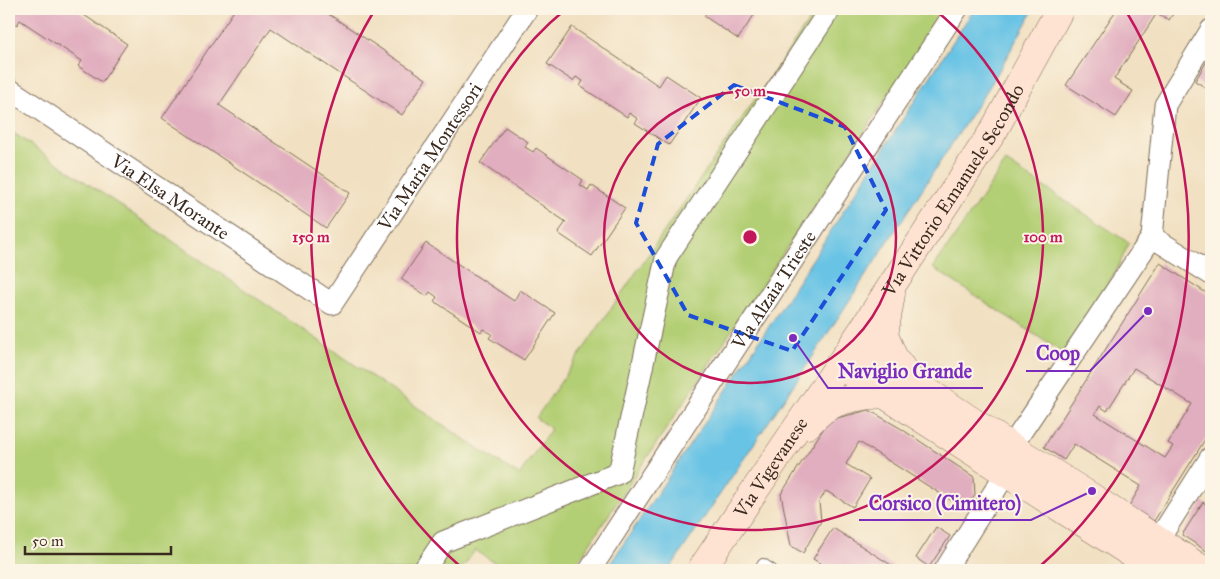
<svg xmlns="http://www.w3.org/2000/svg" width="1220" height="579" viewBox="0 0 1220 579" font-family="'IM FELL Great Primer',serif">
<rect width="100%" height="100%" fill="#fcf5e5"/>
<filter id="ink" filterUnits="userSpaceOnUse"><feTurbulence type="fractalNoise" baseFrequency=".02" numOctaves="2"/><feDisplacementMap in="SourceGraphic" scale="10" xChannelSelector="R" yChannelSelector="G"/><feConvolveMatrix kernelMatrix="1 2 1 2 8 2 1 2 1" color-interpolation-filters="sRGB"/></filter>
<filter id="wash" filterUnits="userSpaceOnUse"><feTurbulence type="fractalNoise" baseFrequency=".0096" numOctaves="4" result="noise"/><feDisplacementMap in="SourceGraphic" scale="20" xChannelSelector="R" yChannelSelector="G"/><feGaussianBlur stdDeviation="1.12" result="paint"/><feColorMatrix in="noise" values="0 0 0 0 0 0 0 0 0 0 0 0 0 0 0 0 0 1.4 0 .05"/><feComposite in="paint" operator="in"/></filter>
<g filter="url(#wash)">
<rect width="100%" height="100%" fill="#f1e0c1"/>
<g fill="#b3cf75" stroke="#777c4a">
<path d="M817 9H946L572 570H506L475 550 461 570H9V130L483 452 519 475 551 429 536 418Z"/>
<path d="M1006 162 1129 243 1117 269 1063 353 933 268Z"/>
</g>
<path fill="#67c3e5" stroke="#517682" d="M974 9H1034L993 81 813 356 669 570H606L772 322Z"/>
<g id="blocks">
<g fill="#e1aebf" fill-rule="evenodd">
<path d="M9 9H75L127 44 102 82 78 66 82 61 20 20 17 25 9 19Z"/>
<path d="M235 9H321L426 79 402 115 271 28 219 105 350 193 326 228 162 118Z"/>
<path d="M709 9H758L738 39 704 16Z"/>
<path d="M1117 9H1176L1169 20 1157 13 1114 79 1133 91 1116 117 1066 85Z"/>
<path d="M572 27 659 86 666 75 701 98 669 145 635 123 638 119 629 113 627 117 580 86 583 81 576 77 573 81 547 64Z"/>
<path d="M1211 54V91L1195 81Z"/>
<path d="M505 127 528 142 525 147 533 152 536 148 583 180 580 185 588 190 591 185 625 208 592 256 558 233 566 222 480 163Z"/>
<path d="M426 243 514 301 520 290 555 313 524 360 489 338 492 334 483 329 481 332 434 301 437 297 430 292 427 296 401 279Z"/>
<path d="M1160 263 1211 296V430L1154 521 1129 506 1141 486 1074 444 1064 460 1044 447ZM1134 368 1192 404 1168 443 1173 446 1165 458 1095 414 1100 406 1107 411Z"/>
<path d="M869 410 900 428 974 477 975 495 966 510 859 442 846 464 870 479 853 507 826 491 819 502 821 521 803 553 791 546 781 494 829 420Z"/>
<path d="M1203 502 1211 508V554L1182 535Z"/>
<path d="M936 527 950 536 929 567 916 558Z"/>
<path d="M833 528 899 570H831L813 559Z"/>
</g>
</g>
</g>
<g filter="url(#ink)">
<use href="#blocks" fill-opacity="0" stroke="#7b6a57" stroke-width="1"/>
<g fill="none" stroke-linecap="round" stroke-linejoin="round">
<g stroke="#7b6a57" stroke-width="12">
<path id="lane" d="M759 570 763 564 772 570"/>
</g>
<g stroke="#7b6a57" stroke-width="23">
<g id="street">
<path id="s1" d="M9 89 332 304 527 9"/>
<path d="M1152 237 1211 274"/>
<path d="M1150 553 1211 457"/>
<path d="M424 570 443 542 619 473 666 258 830 9"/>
<path id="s2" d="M590 570 957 9"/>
<path d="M945 570 1006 473 1011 447 1152 237 1165 105 1211 30"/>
</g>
</g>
<g stroke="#7b6a57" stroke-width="29">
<g id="secondary">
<path d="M891 294 884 335 894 358 906 374"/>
<path d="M854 343 1011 447 1088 495 1203 570"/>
<path d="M839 365 1157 570"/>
<path d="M807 425C813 419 820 411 828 407 845 397 865 396 883 394"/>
<path id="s3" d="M701 570 854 343 994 130 1060 9"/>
</g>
</g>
<use href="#lane" stroke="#fff" stroke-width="10"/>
<use href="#street" stroke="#fff" stroke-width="21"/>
<use href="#secondary" stroke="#fee3d2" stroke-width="28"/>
</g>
</g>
<path fill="none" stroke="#1d4ed8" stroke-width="4" stroke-dasharray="10 6" stroke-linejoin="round" d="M734 85 845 127 886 210 792 351 688 315 636 223 658 144Z"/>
<g fill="none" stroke="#c2185b" stroke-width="2.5">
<circle cx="750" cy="237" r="146"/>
<path d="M934 9A293 293 0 1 1 566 9"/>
<path d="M462 568A439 439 0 0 1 374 11M1126 11A439 439 0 0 1 1038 568"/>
</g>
<g text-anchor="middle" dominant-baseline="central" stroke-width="4" stroke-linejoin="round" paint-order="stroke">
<g font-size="19" fill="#3b2a1e" stroke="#fcf5e5">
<text stroke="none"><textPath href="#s1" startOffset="565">Via Maria Montessori</textPath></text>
<text stroke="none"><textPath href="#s3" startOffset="456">Via Vittorio Emanuele Secondo</textPath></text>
<text stroke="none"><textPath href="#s1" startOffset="194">Via Elsa Morante</textPath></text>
<text stroke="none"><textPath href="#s2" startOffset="335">Via Alzaia Trieste</textPath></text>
<text stroke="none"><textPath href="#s3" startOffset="124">Via Vigevanese</textPath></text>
</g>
</g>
<circle cx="750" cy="237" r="8" fill="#c2185b" stroke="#fcf5e5" stroke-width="2.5"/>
<g font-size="15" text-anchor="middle" font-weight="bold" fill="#c2185b" stroke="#fcf5e5" stroke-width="4" stroke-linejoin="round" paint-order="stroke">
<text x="750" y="96">50 m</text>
<text x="1043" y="242">100 m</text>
<text x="311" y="242">150 m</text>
</g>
<path fill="none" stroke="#7b2cbf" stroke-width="2" d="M1148 311L1090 371H1026M793 338L828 388H983M1092 491L1031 520H859"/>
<g fill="#7b2cbf" stroke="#fcf5e5" stroke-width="2">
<circle cx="1148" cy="311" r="5"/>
<circle cx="793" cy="338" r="5"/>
<circle cx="1092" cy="491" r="5"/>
</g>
<g font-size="20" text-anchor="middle" font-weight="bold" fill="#7b2cbf" stroke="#fcf5e5" stroke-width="4" stroke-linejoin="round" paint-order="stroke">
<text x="1058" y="360">Coop</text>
<text x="905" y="378">Naviglio Grande</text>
<text x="945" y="510">Corsico (Cimitero)</text>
</g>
<rect width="1220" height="579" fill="none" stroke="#fcf5e5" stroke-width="30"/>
<path d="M25 546v8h146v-8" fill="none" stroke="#3b2a1e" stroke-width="2.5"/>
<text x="32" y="546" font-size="15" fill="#3b2a1e" stroke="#fcf5e5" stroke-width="4" paint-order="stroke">50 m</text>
</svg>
